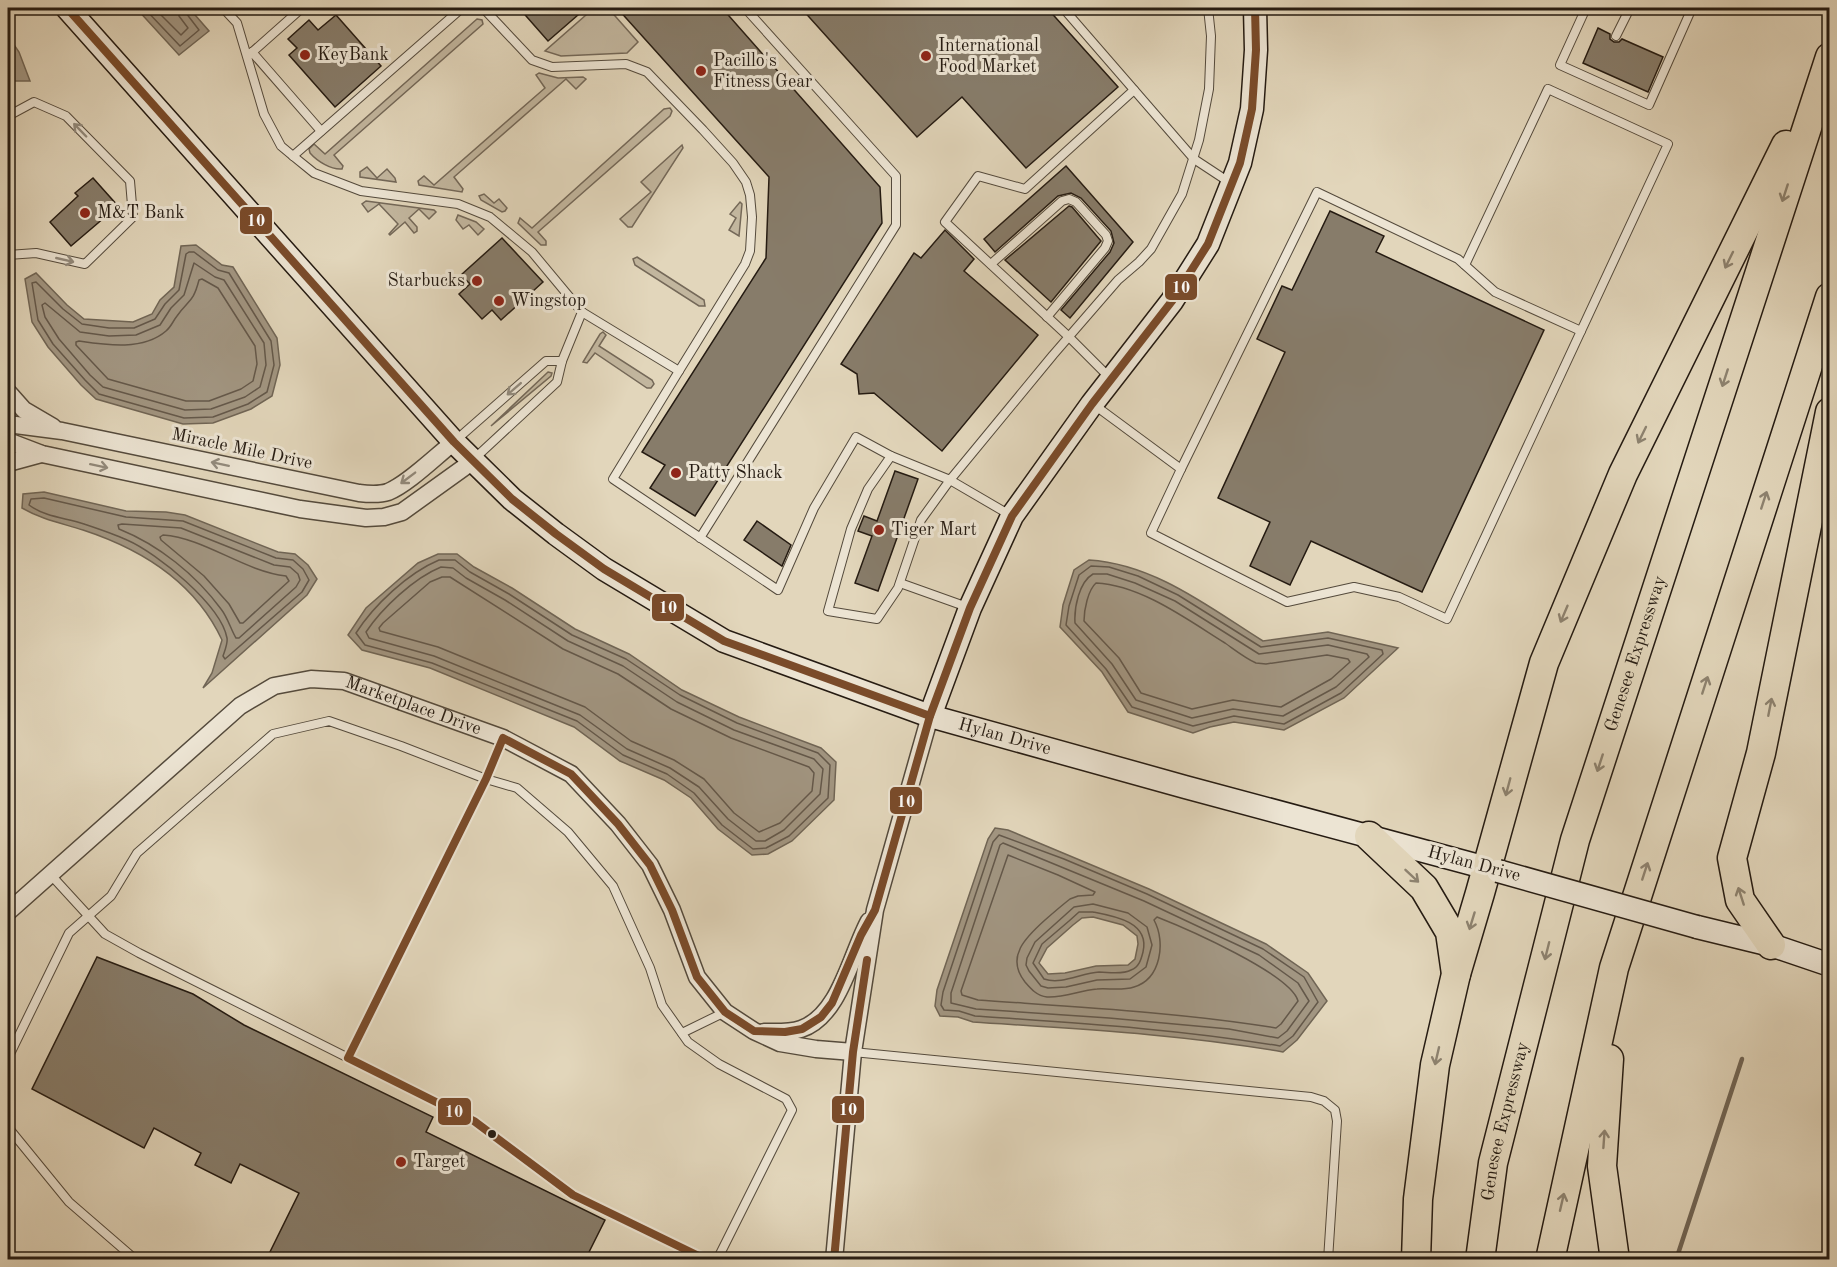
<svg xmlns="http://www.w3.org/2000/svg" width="1837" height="1267" viewBox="0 0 1837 1267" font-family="'Old Standard TT',serif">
<rect width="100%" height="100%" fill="#e2d6bb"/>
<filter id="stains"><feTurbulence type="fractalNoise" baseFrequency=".00333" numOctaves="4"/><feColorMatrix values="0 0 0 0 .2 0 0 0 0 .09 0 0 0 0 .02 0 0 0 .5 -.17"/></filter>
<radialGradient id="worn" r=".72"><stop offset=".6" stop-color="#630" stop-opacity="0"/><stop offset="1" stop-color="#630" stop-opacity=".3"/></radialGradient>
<g fill="#c2b69e" stroke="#746858" stroke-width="1.5">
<path d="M594 8H608L638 42 627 53 561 56 545 51Z"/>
<path d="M477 19 482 20 483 24 334 155 343 166 342 169C331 170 317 161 310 153L309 149 314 144 325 154Z"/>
<path d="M539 73 558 78 583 77 586 79 576 89 566 79 454 177 463 189 462 192 419 185 418 181 424 176 434 185 545 88 536 75Z"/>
<path d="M670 108 672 111 670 116 538 232 546 241V245H541L518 223 520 218 532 228 664 109Z"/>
<path d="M682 145 683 148 632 227H628L620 219 651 192 641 182Z"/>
<path d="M367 167 377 178 387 169 395 178 396 182 360 177V172Z"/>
<path d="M484 194 494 203 499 199 507 208 505 211 502 212 481 200 479 196Z"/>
<path d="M366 201 434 210 436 212 429 219 419 209 409 218 417 227V231L414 233 405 222 390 235 389 234 398 224 379 204 368 212 362 204Z"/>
<path d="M740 202 742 204 739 236 729 230 736 218 730 214Z"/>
<path d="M458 215 476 222 484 229 478 235 469 225 463 229 456 220Z"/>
<path d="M637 257 704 300 705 306H699L635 265 633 259Z"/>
<path d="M603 332 606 335 599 346 652 380 654 384 651 388H647L595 353 587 363 583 362 600 334Z"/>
<path d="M548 372 552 373 551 376 491 426Z"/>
</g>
<g fill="#a29682" stroke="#706555" stroke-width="1.5" fill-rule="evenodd">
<path d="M136 8H189L209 31 179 55Z"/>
<path d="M8 36 19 52 30 81H8Z"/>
<path d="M196 245 222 265 233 267 277 338 280 365 272 396 251 409 213 423 183 424 96 399 81 385 48 347 32 322 25 279 36 273 67 305 84 319 133 322 152 314 160 300 174 287 181 246Z"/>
<path d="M44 492 126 511 166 512 185 515 278 552 295 554 308 565 317 579 307 595 203 688 212 673 222 640C195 582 141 549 83 530 61 523 43 520 22 508L23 494Z"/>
<path d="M438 554H457L474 567 512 588 575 629 629 654 682 690 739 717 821 748 836 762 834 800 792 841 768 854 752 855 718 829 691 798 664 780 620 761 574 727 430 668 362 650 348 635 366 608 418 563Z"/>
<path d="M1089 560C1155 564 1210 608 1263 641L1328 632 1398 648 1344 698 1284 730 1234 722 1210 727 1193 733 1128 712 1102 672 1060 627 1063 605 1074 570Z"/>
<path d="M995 828 1008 830 1149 889 1266 944 1308 973 1327 1001 1297 1040 1283 1052C1181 1034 1077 1029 973 1022L958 1017 940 1016 935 1006 937 990 988 839ZM1093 917 1123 925 1137 936 1138 944 1135 959 1128 965 1096 966 1065 973 1048 974 1039 963 1047 948 1073 925 1082 918Z"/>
</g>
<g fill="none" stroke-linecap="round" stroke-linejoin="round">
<g stroke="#64584a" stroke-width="1.5">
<path d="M144 8 180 46 199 30 186 13 185 8"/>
<path d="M154 8 181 35 188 28 179 16 177 8"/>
<path d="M189 252H194L218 270 229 273 271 341 274 365 267 392 248 404 213 417 184 418 99 394 85 380 53 344 38 320 32 283 36 282 63 309 82 324 109 328H134L155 319 165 304 179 290 186 254Z"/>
<path d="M194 263 215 277 224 280 264 343 266 365 260 387 245 397 211 409 185 410 103 387 90 375 59 339 45 317 42 305 45 303 80 332 109 336 136 335 160 325 171 308 184 295Z"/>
<path d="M202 279 218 288 255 346 257 364 253 381 241 389 209 401H186L108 379 76 345V342L79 341C106 345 143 351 166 331 171 327 173 321 177 316 189 299 193 303 199 280Z"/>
<path d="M44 498 126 517 183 521 276 558 293 560 303 569 309 580 302 592 225 659 223 656C225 650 228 643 227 638 221 605 157 553 127 540 114 534 99 529 84 524 66 518 45 517 29 505L31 499Z"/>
<path d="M122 524 181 528 274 565 290 567 298 574 300 580 296 587 239 638H236C231 630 228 618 221 609 196 575 159 545 119 529L118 525Z"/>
<path d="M163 535C205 538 243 571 286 576L289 581 243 623H240L229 604 204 576 161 540 160 537Z"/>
<path d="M439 560H455L470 572 509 594 572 635 626 659 680 695 737 723 818 753 830 765 828 798 789 836 766 848 753 849 722 825 694 793 667 774 623 755 577 721 432 663 365 645 356 633C374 605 408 573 439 560Z"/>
<path d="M1091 566 1109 567 1138 576 1178 595 1261 647 1328 638 1382 650 1383 654 1341 693 1284 724 1234 716 1193 726 1132 707 1106 669 1066 625 1069 606 1079 575Z"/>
<path d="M441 567 453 568 466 578 505 600 568 641 623 666 677 702 734 730 814 759 823 769 820 794 784 830 765 841H756L728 819 699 787 670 768 627 749 580 715 434 656 369 638 366 632C382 608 414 578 441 567Z"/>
<path d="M1093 574H1107L1135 583 1175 601 1259 654 1328 645 1367 654 1369 657 1336 687 1283 716 1233 709 1192 718 1136 700 1112 664 1075 623C1074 608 1079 582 1093 574Z"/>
<path d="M442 577H450L563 649 618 674 671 709 731 738 809 767 814 773 812 791 780 823 759 832 734 813 704 779 674 760 631 741 585 707 438 647 380 631 379 628 383 623 430 582Z"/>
<path d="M1096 583C1141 585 1188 620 1225 643 1235 650 1245 658 1256 663L1266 664 1327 655 1348 659 1350 662 1331 679 1281 707 1233 700 1192 709 1141 693 1119 658 1084 621C1084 610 1088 590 1096 583Z"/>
<path d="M999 835 1064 859 1147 894 1263 949 1304 977 1318 1002 1293 1036 1280 1046C1179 1029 1077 1023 975 1016L959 1011 944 1010 941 1005 943 992 993 842Z"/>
<path d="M1003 843 1144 901 1259 955 1298 983 1309 1001 1287 1031 1278 1038 1229 1029 1109 1018 976 1009 951 1003V993L1000 845Z"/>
<path d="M1008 855 1058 875 1095 892 1093 895 1078 896 1070 899C1061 906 1053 913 1045 920 1026 937 1005 957 1025 982 1031 989 1037 996 1047 997 1065 998 1080 990 1097 989 1109 988 1122 991 1134 987 1161 979 1166 942 1154 920L1157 917C1185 928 1291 974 1298 1001L1281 1024 1276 1028C1177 1012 1077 1007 978 1000L962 995 961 991Z"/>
<path d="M1093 904 1128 913 1147 927 1152 945 1146 967 1130 979 1097 980 1066 987 1048 988 1041 986 1029 971 1026 965 1027 958 1035 942 1074 907Z"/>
<path d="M1093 912C1114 916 1150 922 1143 952 1141 960 1139 967 1131 970 1122 975 1108 972 1099 972 1081 973 1062 985 1044 979L1033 963 1042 944 1069 921 1079 912Z"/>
</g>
<path stroke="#706555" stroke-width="4.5" d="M1676 1260 1742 1059"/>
</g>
<g fill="#877c6a" stroke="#251b12" stroke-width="1.5">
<path d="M519 8H586L548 41Z"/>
<path d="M617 8H722L880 187 882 223 695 516 650 488 665 465 642 452 766 258 769 177Z"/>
<path d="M801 8H1047L1118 87 1026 168 962 97 917 137Z"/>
<path d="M336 15 381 66 335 107 289 55 297 48 288 39 309 20 318 30Z"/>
<path d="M1598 28 1610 34V39L1614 42H1619L1622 39 1663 57 1648 92 1583 63Z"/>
<path d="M1066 166 1133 242 1070 318 1061 310 1110 252 1114 243 1111 231 1081 198 1071 193 1058 196 995 252 984 239Z"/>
<path d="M93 178 118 206 71 246 50 222 78 196 75 193Z"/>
<path d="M1069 206 1072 207 1101 241 1051 302 1005 260Z"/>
<path d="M1330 211 1384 236 1376 252 1544 330 1422 592 1311 541 1290 585 1250 566 1270 522 1218 498 1285 352 1257 339 1282 286 1292 290Z"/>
<path d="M945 230 974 259 964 271 1038 335 942 451 874 393 859 394 857 374 841 364 914 253 921 258Z"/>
<path d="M502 238 543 282 501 320 492 310 482 319 459 294 470 284 461 275Z"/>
<path d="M895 471 918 479 878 591 855 583 872 536 858 531 864 516 877 521Z"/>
<path d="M757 521 791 545 782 566 744 540Z"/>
<path d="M97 957 193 994 244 1025 433 1117 426 1132 605 1220 585 1260H266L299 1193 240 1164 231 1183 195 1165 201 1153 154 1128 144 1148 32 1089Z"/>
</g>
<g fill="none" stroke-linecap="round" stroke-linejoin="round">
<g stroke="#544a3c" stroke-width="10">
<g id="lane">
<path d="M223 8 237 23 264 114 281 146 293 156 314 173 361 191 458 204 490 217 532 252 582 312 679 371 613 479 778 590 814 508 856 437 891 456 950 480 1053 355 1118 280 1139 262 1151 249 1182 194 1199 140 1209 89 1211 36 1208 8"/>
<path d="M483 8 532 60 552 67 626 64 647 72 703 130 733 163 746 182 750 195 752 217 750 251 745 264 679 371"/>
<path d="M1063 8 1194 159 1232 184"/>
<path d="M1586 8 1560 65 1649 105 1692 8"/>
<path d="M1616 36 1630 8"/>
<path d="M252 52 321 131"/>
<path d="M249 55 302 8"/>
<path d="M8 116 34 102 66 116 130 181 133 217 85 264 36 253 8 255"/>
<path d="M293 156 462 8"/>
<path d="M991 264 1062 201 1069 199 1076 202 1106 235 1108 241 1105 248 1047 317"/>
<path d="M1110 378 1069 337 945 222 978 176 1025 189 1134 90"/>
<path d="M1093 404 1181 469 1151 533 1287 602 1354 587 1399 597 1447 619 1668 144 1548 89 1465 265"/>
<path d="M455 441 546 361H562"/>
<path d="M891 456 868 489 851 529 828 611 877 619 898 588 921 520 950 480 1010 515"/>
<path d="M474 459 557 382 562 361 582 312"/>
<path d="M1181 469 1317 192 1458 259 1495 292 1581 331"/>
<path d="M700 538 896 225V176L745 8"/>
<path d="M900 583 970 608"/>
<path d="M50 874 105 934 139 953 474 1121 573 1195 708 1260"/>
<path d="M682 1033 725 1012"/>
<path d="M853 1052 1311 1097 1324 1101 1335 1110 1337 1121 1328 1260"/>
<path d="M8 1058 69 933 111 896 137 853 273 734 329 721 401 746 486 779 517 788 568 832 613 886 650 968 662 1005 688 1042 719 1064 786 1099 792 1110 717 1260"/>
<path d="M348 1058 486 779 503 738"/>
<path d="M8 1122 11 1131 69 1202 136 1260"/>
</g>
</g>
<g stroke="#544a3c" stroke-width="19">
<g id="street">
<path d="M8 392 24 410 53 427"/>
<path d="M8 424 62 431 359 493C368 494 379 495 388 492 408 484 436 456 454 442"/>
<path d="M8 441 42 454 300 509 366 518 384 517 402 512 473 461"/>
<path d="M8 463 41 454"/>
<path id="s1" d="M8 912 240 706 274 686 311 679 344 681 503 738 571 774 618 824 650 865 672 910 697 977 725 1012 754 1031 780 1043 816 1049 853 1052"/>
<path d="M764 1032C776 1032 789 1033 801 1029 840 1016 851 954 869 921"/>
<path d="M834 1260 853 1052 875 910 930 716"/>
</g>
</g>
<g stroke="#251b12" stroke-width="25">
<g id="secondary">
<path id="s2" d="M67 8 454 442 512 499 556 534 604 569 724 641 930 716 1185 787 1498 871"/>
<path d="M930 716 970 608 1012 516 1092 404 1172 301 1208 244 1240 163 1252 109 1256 50 1255 8"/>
<path d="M1697 927 1771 945 1830 965"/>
</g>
</g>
<g stroke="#251b12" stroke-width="31">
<g id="highway">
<path d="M1369 836 1424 888 1450 932 1456 974 1435 1065 1418 1199 1416 1260"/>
<path d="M1771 945 1740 900 1732 858 1761 753 1830 412"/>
<path d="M1456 974 1480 893 1544 663 1623 474 1786 145"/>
<path d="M1609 1059 1602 1166 1615 1260"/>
<path id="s3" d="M1480 1260 1493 1163 1575 840 1830 57"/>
<path d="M1550 1260 1614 968 1830 297"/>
</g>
</g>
<use href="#lane" stroke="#ece4d3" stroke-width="8"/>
<use href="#street" stroke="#ece4d3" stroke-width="16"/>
<use href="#secondary" stroke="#ece4d3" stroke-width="22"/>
<use href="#highway" stroke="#e2d6bb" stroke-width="28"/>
<g stroke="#251b12" stroke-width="25" stroke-linecap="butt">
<path id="secondary-bridge" d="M1498 871 1697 927"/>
</g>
<use href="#secondary-bridge" stroke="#ece4d3" stroke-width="22"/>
<g stroke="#ece4d3" stroke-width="12">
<g id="bus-1">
<path d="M67 8 454 442 512 499 556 534 604 569 724 641 930 716"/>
<path d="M707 1260 573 1195 474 1121 348 1058 486 779 503 738 571 774 618 824 650 865 672 910 697 977 725 1012 754 1031 785 1032 802 1029 821 1017 832 1003 861 935 875 910 930 716 970 608 1012 516 1092 404 1172 301 1208 244 1240 163 1252 109 1256 50 1255 8"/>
<path d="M834 1260 853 1052 867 960"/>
</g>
</g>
<use href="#bus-1" stroke="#7a4b2a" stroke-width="8"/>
</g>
<defs><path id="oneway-shaft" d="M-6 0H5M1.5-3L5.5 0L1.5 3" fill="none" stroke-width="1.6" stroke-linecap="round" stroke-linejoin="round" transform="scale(1.5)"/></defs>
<g stroke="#928a7c">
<use href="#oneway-shaft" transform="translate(80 130) rotate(-134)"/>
<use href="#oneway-shaft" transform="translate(65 260) rotate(13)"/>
<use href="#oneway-shaft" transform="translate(514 389) rotate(139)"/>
<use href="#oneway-shaft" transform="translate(220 464) rotate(-168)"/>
<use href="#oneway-shaft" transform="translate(99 466) rotate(12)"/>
<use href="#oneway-shaft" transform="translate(408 478) rotate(143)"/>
</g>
<g stroke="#8d826f">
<use href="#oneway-shaft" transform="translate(1785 193) rotate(108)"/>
<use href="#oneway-shaft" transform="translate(1729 260) rotate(116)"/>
<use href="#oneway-shaft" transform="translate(1725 378) rotate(108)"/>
<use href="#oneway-shaft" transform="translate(1642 435) rotate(116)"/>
<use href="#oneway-shaft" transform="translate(1764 500) rotate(-72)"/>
<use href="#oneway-shaft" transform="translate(1564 614) rotate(113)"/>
<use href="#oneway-shaft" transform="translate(1705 685) rotate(-72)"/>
<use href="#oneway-shaft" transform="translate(1770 707) rotate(-79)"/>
<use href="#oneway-shaft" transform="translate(1600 763) rotate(108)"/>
<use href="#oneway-shaft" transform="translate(1508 787) rotate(105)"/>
<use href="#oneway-shaft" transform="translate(1645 871) rotate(-72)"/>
<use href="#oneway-shaft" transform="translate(1412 876) rotate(43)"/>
<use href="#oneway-shaft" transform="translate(1741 896) rotate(-108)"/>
<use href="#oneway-shaft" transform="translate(1472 921) rotate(107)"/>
<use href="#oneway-shaft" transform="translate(1547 951) rotate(104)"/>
<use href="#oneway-shaft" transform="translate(1437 1056) rotate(103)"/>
<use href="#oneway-shaft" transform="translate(1604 1139) rotate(-86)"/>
<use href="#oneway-shaft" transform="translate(1562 1202) rotate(-77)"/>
</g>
<g fill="#8f2418" stroke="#ece4d3" stroke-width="2">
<circle cx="305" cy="55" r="6"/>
<circle cx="926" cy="56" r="6"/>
<circle cx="701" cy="71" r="6"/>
<circle cx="85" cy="213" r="6"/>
<circle cx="477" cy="281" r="6"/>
<circle cx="499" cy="301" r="6"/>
<circle cx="676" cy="473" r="6"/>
<circle cx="879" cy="530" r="6"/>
<circle cx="401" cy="1162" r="6"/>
</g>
<circle fill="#251b12" stroke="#ece4d3" stroke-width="2" cx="492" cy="1134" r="5"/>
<g text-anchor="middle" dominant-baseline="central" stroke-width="6" stroke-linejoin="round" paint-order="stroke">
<g font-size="18" fill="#251b12" stroke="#ece4d3" text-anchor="start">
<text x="938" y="46">International<tspan x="938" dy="21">Food Market</tspan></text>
<text x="317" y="55">KeyBank</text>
<text x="713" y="61">Pacillo's<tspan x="713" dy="21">Fitness Gear</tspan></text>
<text x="97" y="213">M&amp;T Bank</text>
<text x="465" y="281" text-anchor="end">Starbucks</text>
<text x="511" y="301">Wingstop</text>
<text x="688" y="473">Patty Shack</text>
<text x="891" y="530">Tiger Mart</text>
<text x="413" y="1162">Target</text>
</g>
<g font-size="18" fill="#251b12" stroke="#ece4d3">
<text transform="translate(242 449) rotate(12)">Miracle Mile Drive</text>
<text stroke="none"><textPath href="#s3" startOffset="627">Genesee Expressway</textPath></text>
<text stroke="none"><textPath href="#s1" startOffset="494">Marketplace Drive</textPath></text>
<text stroke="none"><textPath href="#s2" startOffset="1215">Hylan Drive</textPath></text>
<text transform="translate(1474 864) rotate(15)">Hylan Drive</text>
<text stroke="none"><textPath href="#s3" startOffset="141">Genesee Expressway</textPath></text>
</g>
</g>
<g stroke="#ece4d3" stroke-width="2">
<rect x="239" y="206" width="34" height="29" rx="6" fill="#7a4b2a"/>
<rect x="1164" y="273" width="34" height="28" rx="6" fill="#7a4b2a"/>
<rect x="651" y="593" width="34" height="29" rx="6" fill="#7a4b2a"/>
<rect x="889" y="786" width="34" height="29" rx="6" fill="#7a4b2a"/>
<rect x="831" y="1095" width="34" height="29" rx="6" fill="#7a4b2a"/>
<rect x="437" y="1097" width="35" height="29" rx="6" fill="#7a4b2a"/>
</g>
<g font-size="16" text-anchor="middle" font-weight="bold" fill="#fff">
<text x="256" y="226">10</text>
<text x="1181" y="293">10</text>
<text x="668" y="613">10</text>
<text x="906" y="807">10</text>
<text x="848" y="1115">10</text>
<text x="454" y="1117">10</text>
</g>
<rect width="1837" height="1267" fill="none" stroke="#e2d6bb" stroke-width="30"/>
<rect x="9" y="9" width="1819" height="1249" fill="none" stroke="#251b12" stroke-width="3"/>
<rect x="15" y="15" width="1807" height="1237" fill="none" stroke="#251b12" stroke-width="1.5"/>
<rect width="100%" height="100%" filter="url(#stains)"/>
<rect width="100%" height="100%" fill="url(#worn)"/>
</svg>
